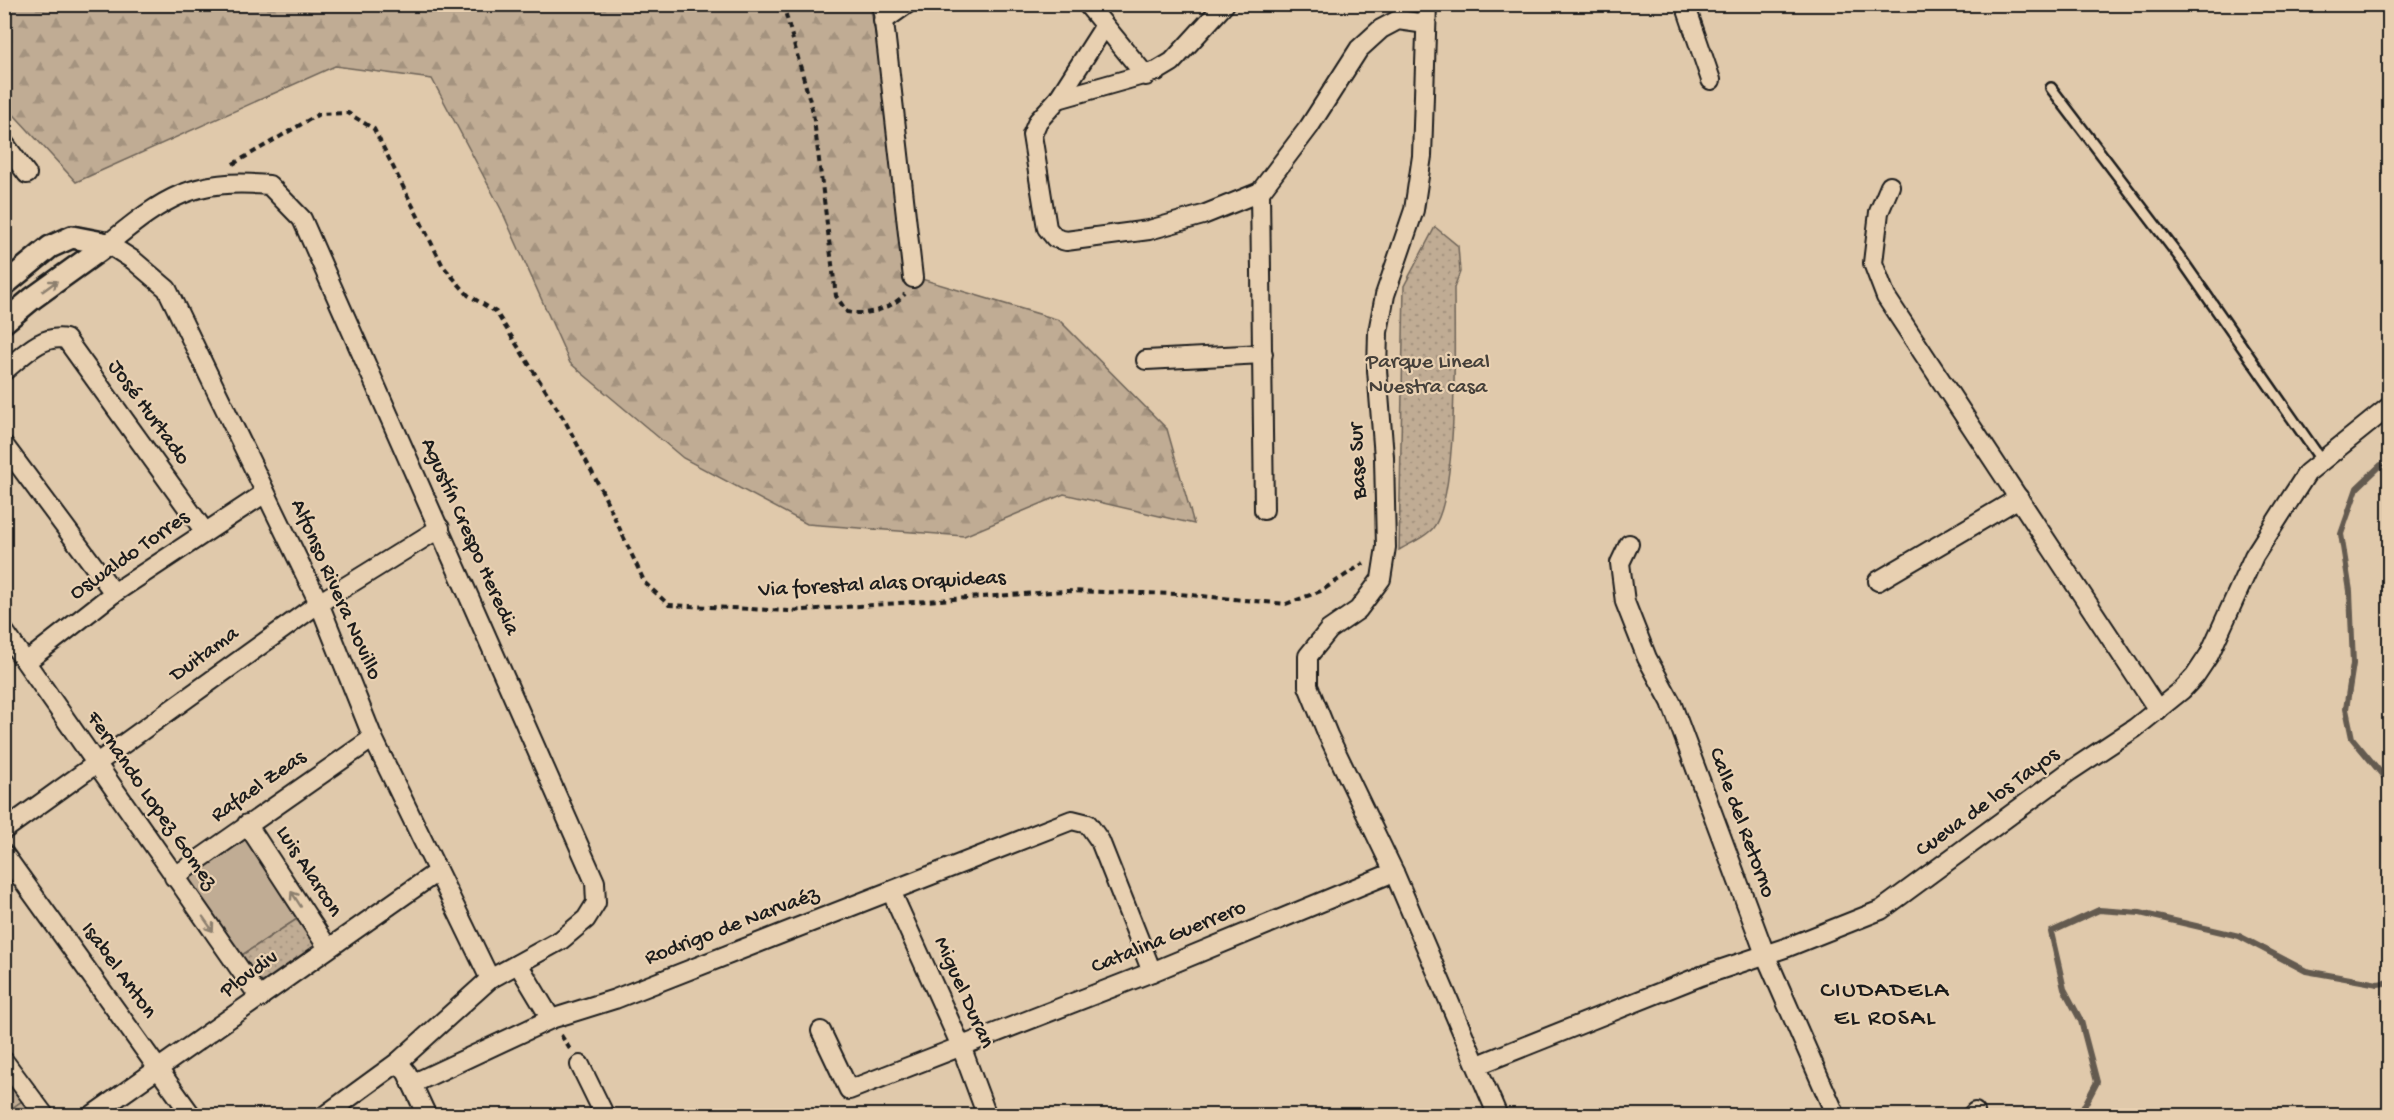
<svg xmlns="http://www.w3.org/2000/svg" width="2394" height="1120" viewBox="0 0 2394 1120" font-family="'Gochi Hand',sans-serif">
<defs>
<pattern id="forest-firs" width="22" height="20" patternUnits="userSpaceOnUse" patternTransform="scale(1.5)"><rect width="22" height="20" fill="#c0ac94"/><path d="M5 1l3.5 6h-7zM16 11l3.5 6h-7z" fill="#a4937f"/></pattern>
<pattern id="park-dots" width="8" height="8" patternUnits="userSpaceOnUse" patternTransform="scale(1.5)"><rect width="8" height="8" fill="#c0ac94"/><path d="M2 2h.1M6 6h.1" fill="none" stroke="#a4937f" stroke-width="1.8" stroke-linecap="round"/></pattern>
</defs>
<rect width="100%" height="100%" fill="#e0c9ab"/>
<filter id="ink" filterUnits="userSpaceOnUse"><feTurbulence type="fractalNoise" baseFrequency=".0167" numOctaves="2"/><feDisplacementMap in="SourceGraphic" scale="12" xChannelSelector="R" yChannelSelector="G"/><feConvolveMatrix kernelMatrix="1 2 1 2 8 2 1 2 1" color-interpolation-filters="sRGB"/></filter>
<g filter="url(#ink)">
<g fill="#c0ac94" stroke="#6e6458" stroke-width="1.5">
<path d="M244 836 297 919 239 957 180 881Z"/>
<path d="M4 1072 25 1099 5 1113H4Z"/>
</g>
<path fill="url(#forest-firs)" stroke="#6e6458" stroke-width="1.5" d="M5 5H870L881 65 908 275 1059 320 1167 429 1194 524 1064 494 964 536 807 524 683 458 570 363 501 209 432 79 335 66 76 182 5 105Z"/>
<g fill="url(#park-dots)" stroke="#6e6458" stroke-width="1.5">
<path d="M1435 227 1458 246 1460 272 1454 288C1454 335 1459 496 1433 528 1426 537 1409 544 1399 550L1404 286Z"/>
<path d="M297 919 315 945 257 986 239 957Z"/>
<path d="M25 1099 35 1116H5V1113Z"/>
</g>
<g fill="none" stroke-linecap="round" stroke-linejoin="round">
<g stroke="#635a50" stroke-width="6">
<path d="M2390 468 2381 465 2357 488 2341 534 2350 591 2353 664 2346 709 2352 738 2390 784"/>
<path d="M2079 1116 2097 1082 2081 1021 2064 989 2051 932 2099 910 2140 913 2239 936 2306 971 2378 984 2390 982"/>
</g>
<g stroke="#1c1c1c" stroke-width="14">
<path id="service" d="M2051 88 2181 259 2322 461"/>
</g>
<g stroke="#1c1c1c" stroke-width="22">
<g id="minor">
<path d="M882 4 913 278"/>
<path d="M1087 4 1146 76"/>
<path d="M1427 4 1422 156 1414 210 1385 295 1378 332 1377 370 1384 457 1386 547 1381 579 1358 610 1329 630 1308 656V686L1328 735 1394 872 1498 1116"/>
<path d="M1685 4 1711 80"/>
<path d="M883 21 907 4"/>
<path d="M1104 27 1058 99 1038 121 1032 135 1047 228 1055 238 1066 241 1149 230 1203 215 1260 192 1309 127 1359 49 1381 29 1398 20 1426 24"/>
<path d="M1058 99 1157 71 1172 62 1225 4"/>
<path d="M4 143 27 174"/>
<path d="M1890 186 1879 212 1873 263 1886 297 2158 710"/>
<path d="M1260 192 1264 510"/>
<path d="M1146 360 1263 354"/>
<path d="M4 371C22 357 41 334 66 339L205 532"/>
<path d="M4 445 114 593"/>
<path d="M1629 544 1620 563 1625 602 1647 658 1671 702 1765 954 1836 1116"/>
<path d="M1878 581 2019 498"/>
<path d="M4 631 260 998"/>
<path d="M26 662 114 593 265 493"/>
<path d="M247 824 328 948"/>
<path d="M4 830 319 603 440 528"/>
<path d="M4 854 192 1116"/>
<path d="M174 877 373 738"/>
<path d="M891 891 961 1046 987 1116"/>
<path d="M518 964 551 1019"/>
<path d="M821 1031 849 1090 1152 972 1394 872"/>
<path d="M4 1061 45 1116"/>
<path d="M398 1062 490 979 561 940 586 919 596 903 595 882 302 219 269 185C193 178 165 197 108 244L133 260 167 289 319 603 373 738 490 979"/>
<path d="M580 1065 605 1116"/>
<path d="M1478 1065 1701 976 1788 947 1881 910 2070 771 2135 728 2182 690 2195 676 2209 655 2254 556 2307 473 2390 406"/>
<path d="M412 1084 551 1019 615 999 1072 820 1088 824 1100 841 1152 972"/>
<path d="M91 1116 437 872"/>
<path d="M324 1116 398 1062 407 1073 427 1116"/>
<path d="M1971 1116 1975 1112"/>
</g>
</g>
<g stroke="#1c1c1c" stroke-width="26">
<g id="tertiary">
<path d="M4 285 50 247 72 237 108 244"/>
<path d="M4 322 33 298 108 244"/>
</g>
</g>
<g stroke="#1c1c1c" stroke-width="4" stroke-dasharray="6 4.5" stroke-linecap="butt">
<path d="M783 4 813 112 836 296 847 312C868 316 891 309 905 294"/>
<path d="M233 164 319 114 348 113 374 129 443 266 468 295 496 312 565 421 602 491 645 583 669 605 790 611 1064 591 1180 594 1286 604 1321 591 1364 563"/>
<path d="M561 1035 571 1051"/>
</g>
<use href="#service" stroke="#e8d0b1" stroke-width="9"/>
<use href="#minor" stroke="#e8d0b1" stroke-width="18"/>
<use href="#tertiary" stroke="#e8d0b1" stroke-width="21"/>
</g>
<defs><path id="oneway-shaft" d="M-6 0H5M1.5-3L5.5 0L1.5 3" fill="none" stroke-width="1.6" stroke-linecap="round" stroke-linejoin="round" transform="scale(1.5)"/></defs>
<g stroke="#8c7f6e">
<use href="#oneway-shaft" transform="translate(50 286) rotate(-36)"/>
<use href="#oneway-shaft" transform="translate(296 899) rotate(-123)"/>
<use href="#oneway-shaft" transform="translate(208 924) rotate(55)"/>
</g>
</g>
<g text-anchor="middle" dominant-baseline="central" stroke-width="4.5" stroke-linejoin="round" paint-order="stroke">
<g font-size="22" fill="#45403a" stroke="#e8d0b1">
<text x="1428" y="363">Parque Lineal<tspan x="1428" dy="25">Nuestra casa</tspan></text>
</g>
<g font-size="22" fill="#1c1c1c" stroke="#e8d0b1">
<text transform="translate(148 413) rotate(54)">José Hurtado</text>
<text transform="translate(1359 461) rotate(-93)">Base Sur</text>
<text transform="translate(469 537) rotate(66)">Agustín Crespo Heredia</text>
<text transform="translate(130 556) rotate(-35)">Oswaldo Torres</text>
<text transform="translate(882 585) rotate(-3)">Via forestal alas Orquideas</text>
<text transform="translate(335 590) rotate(66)">Alfonso Rivera Novillo</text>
<text transform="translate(205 655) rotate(-36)">Duitama</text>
<text transform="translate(259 787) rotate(-35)">Rafael Zeas</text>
<text transform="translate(151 801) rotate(55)">Fernando Lopez Gomez</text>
<text transform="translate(1988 803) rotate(-36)">Cueva de los Tayos</text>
<text transform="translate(1741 823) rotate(70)">Calle del Retorno</text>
<text transform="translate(308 872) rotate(57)">Luis Alarcon</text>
<text transform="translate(732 927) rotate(-21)">Rodrigo de Narvaéz</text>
<text transform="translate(1169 938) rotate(-22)">Catalina Guerrero</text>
<text transform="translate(118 971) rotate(54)">Isabel Anton</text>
<text transform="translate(250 975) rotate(-36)">Plovdiv</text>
<text transform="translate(963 993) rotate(66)">Miguel Duran</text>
</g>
<g font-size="24" letter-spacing="1.5" fill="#1c1c1c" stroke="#e8d0b1">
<text x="1885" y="991">CIUDADELA<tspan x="1885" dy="28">EL ROSAL</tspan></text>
</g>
</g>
<rect width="2394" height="1120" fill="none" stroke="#e8d0b1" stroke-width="24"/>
<rect x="12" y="12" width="2370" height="1096" fill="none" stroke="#1c1c1c" stroke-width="2" filter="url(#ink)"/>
</svg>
